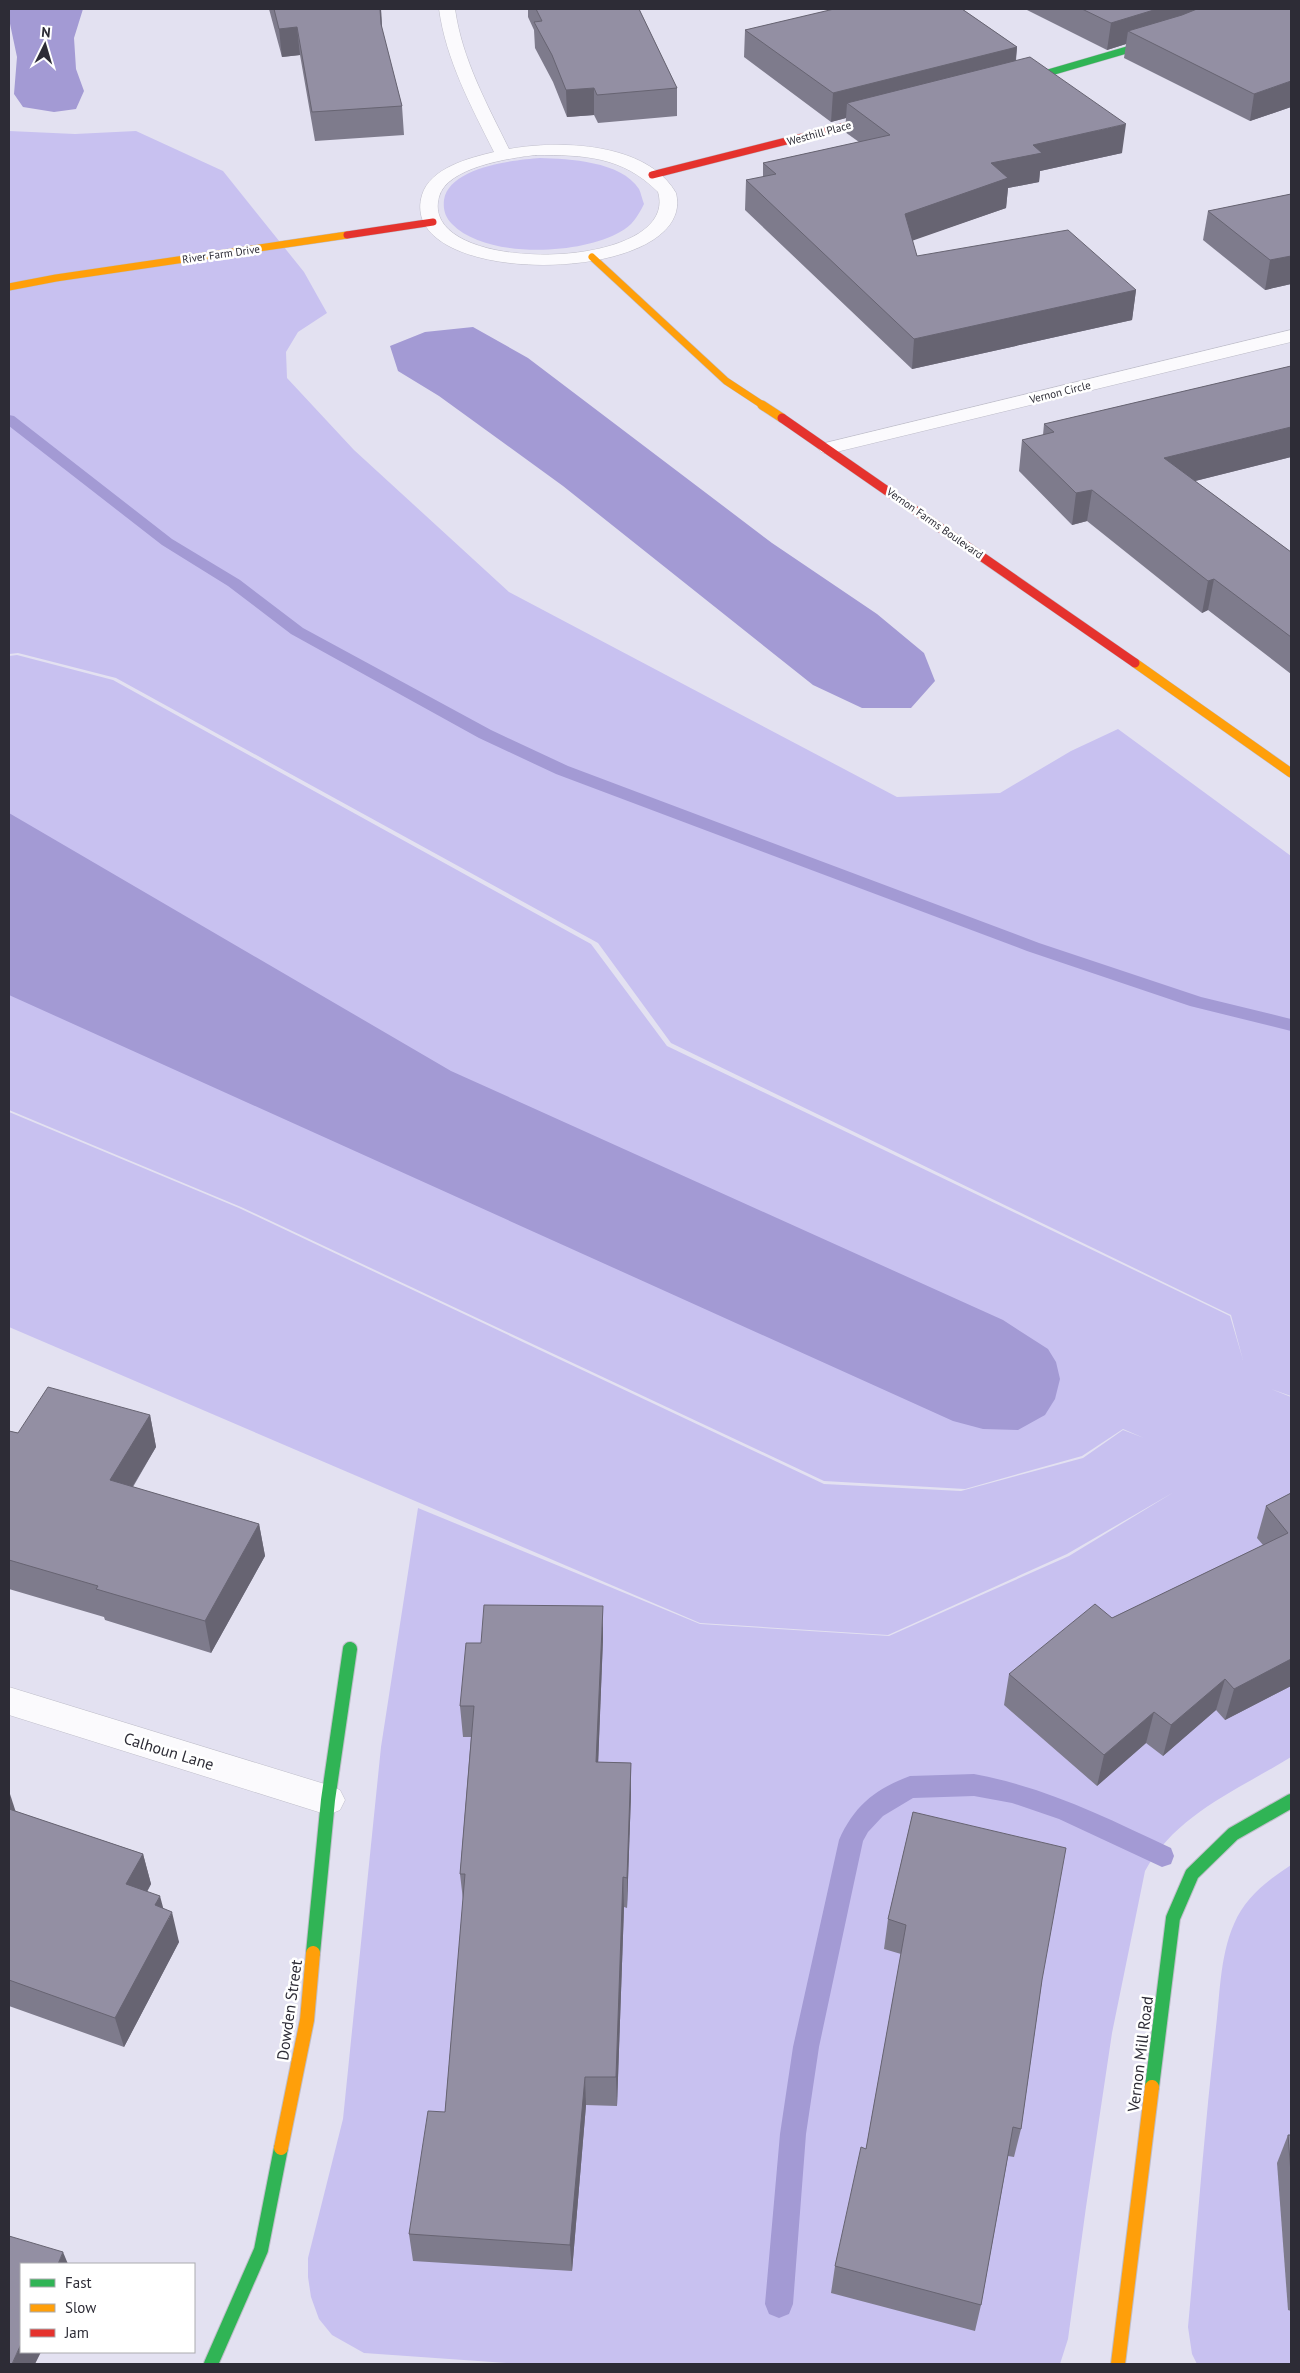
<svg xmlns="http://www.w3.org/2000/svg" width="1300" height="2373" viewBox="0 0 1300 2373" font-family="'PT Sans',sans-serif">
<rect width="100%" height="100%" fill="#e3e1f1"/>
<g fill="#c8c1f0">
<path d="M9 131 75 134 136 131 223 171 304 272 327 313 298 332 286 352 287 378 354 450 509 592 897 797 1000 793 1071 751 1118 729 1291 856V1396L1271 1389 1291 1397V1757C1238 1790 1176 1814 1145 1871L1112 2033 1086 2207 1068 2339 1060 2364H521L364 2353 332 2335 319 2319 311 2297 308 2277V2258L343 2119 381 1747 418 1508 700 1624 889 1636 1069 1556 1174 1492 1067 1554 888 1635 700 1623 9 1327V1112L239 1208 824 1484 961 1491 1083 1458 1123 1430 1144 1438 1123 1429 1082 1456 965 1489 824 1481 241 1207 9 1110V656L17 655 113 680 591 944 667 1046 1230 1316 1243 1360 1231 1315 671 1043 598 943 116 678 18 653 9 654Z"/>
<path d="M540 158C569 159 621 161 639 189 641 193 642 199 644 204 638 216 632 226 620 232 580 255 486 259 452 224 445 217 443 209 444 200 449 167 514 160 540 158Z"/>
<path d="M1291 1865V2364H1197L1192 2354 1188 2327C1197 2230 1204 2133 1215 2036 1220 2000 1219 1958 1234 1924 1245 1897 1268 1880 1291 1865Z"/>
</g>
<g fill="#a39ad4">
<path d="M9 9H83L74 38 76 69 84 91 76 109 54 112 23 107 14 94 17 57 9 19Z"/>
<path d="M473 327 528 358 772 543 877 614 924 653 935 681 911 708H862L813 685 563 486 439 396 398 371 390 346 425 332Z"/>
<path d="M9 813 451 1071 1003 1320 1048 1349 1056 1362 1060 1379 1055 1399 1045 1415 1018 1430 983 1429 953 1421 9 995Z"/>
</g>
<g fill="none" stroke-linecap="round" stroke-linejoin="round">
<g fill="#a39ad4" fill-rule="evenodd">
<path d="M9 415 14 416 172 539 240 580 303 628 491 730 568 766 1039 943 1201 997 1291 1019V1031L1190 1006 1027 951 556 774 479 738 291 634 228 586 162 545 9 426Z"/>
<path d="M974 1774C1048 1788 1103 1816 1171 1848L1174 1856 1171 1864 1162 1867 1059 1819 1012 1803 974 1796 913 1798 883 1816 868 1832 863 1841 852 1892 819 2047 806 2134 793 2304 789 2314 779 2318 769 2314 765 2304 780 2134 793 2047 839 1840C854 1806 875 1789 910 1776Z"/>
</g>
<g stroke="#bfbeca" stroke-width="1">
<g id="street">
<path d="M439 9H455C462 59 487 104 509 149 559 140 647 142 676 193 699 286 394 291 422 195 430 168 469 158 494 152 471 106 446 60 439 9ZM536 155C584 155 622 156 658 192 682 272 417 277 439 197 447 167 510 158 536 155Z"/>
<path d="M1291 330V342L828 454 821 452 818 448 821 444Z"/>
<path d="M9 1687 328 1785 340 1790 345 1800 340 1810 328 1815 9 1715Z"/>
</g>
</g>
<g stroke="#bfbeca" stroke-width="8">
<path id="fast-far1" d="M1017 82 1161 40"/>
</g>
<g stroke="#bfbeca" stroke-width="16">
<g id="fast">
<path d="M313 1953 328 1800 350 1649"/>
<path d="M1152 2087 1173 1918 1192 1874 1233 1834 1291 1801"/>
<path d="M211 2364 261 2250 281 2148"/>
</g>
</g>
<g stroke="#bfbeca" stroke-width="8">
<g id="slow-far2">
<path d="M592 257 726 381 764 406"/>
<path d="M9 287 56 278 347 235"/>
</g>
</g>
<g stroke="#bfbeca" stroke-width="10">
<g id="slow-far1">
<path d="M762 405 782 418"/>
<path d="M1135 663 1291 773"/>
</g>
</g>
<g stroke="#bfbeca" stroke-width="16">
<g id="slow">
<path d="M281 2148 307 2020 313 1953"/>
<path d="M1118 2364 1152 2087"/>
</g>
</g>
<g stroke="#bfbeca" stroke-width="8">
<g id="jam-far1">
<path d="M652 175 881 117"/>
<path d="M347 235 433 222"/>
</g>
</g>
<g stroke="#bfbeca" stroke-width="10">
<path id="jam" d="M782 418 1135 663"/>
</g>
<use href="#street" fill="#fbfafd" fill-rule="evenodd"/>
<use href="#fast-far1" stroke="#30b455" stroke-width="7"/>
<use href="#fast" stroke="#30b455" stroke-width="14"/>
<use href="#slow-far2" stroke="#ff9f0a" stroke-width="7"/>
<use href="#slow-far1" stroke="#ff9f0a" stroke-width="9"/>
<use href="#slow" stroke="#ff9f0a" stroke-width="14"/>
<use href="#jam-far1" stroke="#e5322d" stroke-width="7"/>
<use href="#jam" stroke="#e5322d" stroke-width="9"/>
</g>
<g fill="#7e7b8c">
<path d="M269 9H381L382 29 402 106 404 135 315 141 300 55 282 57Z"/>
<path d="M528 9H639L677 88V116L598 123 594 115 567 117 553 82 535 48 534 30 528 17Z"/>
<path d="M832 9H962L1017 47 1016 61 1122 153 1040 171 1039 182 1008 188 1006 208 912 240 917 256 1136 290 1132 320 912 369 745 210 746 180 763 177V163L859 142 845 132 846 118 831 122 744 57 745 30 832 10Z"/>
<path d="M1025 9H1291V107L1250 121 1124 58 1126 44 1107 50Z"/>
<path d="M1291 194V284L1265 290 1203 240 1208 211Z"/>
<path d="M1291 366V457L1195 481 1291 552V674L1208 610 1202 613 1087 521 1072 525 1019 471 1022 440 1043 435 1044 424Z"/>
<path d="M150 1415 156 1447 133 1487 259 1524 265 1556 211 1653 105 1620 104 1617 9 1589V1431L18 1433Z"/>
<path d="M1291 1493V1686L1225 1720 1216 1710 1163 1756 1146 1743 1097 1786 1004 1705 1009 1674 1112 1618 1263 1545 1257 1538 1266 1506Z"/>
<path d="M603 1638 598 1762 631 1763V1794L627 1908 624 1907 617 2106 586 2105 572 2271 413 2261 409 2234 445 2112 463 1900 460 1874 471 1737H463L460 1706 481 1643Z"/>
<path d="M9 1794 15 1811 143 1854 151 1884 147 1892 163 1909 179 1942 124 2047 9 2006Z"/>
<path d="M913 1812 1042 1980 1021 2129 1014 2157 1008 2156 981 2305 975 2331 831 2293 835 2266 866 2149 901 1954 884 1949 888 1919Z"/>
<path d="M1288 2135H1291V2311L1288 2310 1277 2163Z"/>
</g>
<g fill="#676472">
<path d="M380 9H381L383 52 381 24Z"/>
<path d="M1157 9H1208L1128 31 1126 44 1107 50 1111 23Z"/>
<path d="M297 27 300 55 282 57 279 29Z"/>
<path d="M1017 47 1014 75 847 103 846 118 831 122 833 93Z"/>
<path d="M1291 81V107L1250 121 1254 94Z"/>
<path d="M594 88V115L567 117 566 90Z"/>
<path d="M1126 124 1122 153 1040 171 1039 182 1008 188 1006 208 903 244 905 214 991 163 1033 145Z"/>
<path d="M1291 256V284L1265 290 1270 260Z"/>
<path d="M1136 290 1132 320 912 369 914 339Z"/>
<path d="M1291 427V457L1159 490 1164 458Z"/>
<path d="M1092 490 1087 521 1072 525 1076 493Z"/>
<path d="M1214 579 1208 610 1202 613 1208 581Z"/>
<path d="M150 1415 156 1447 117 1512 110 1480Z"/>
<path d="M259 1524 265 1556 211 1653 205 1621Z"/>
<path d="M603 1606V1638L597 1793 596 1762Z"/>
<path d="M1291 1659V1686L1225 1720 1234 1689Z"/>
<path d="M1225 1679 1216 1710 1163 1756 1171 1725Z"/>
<path d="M1154 1712 1146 1743 1097 1786 1104 1755Z"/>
<path d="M631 1763V1794L627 1908V1878Z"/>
<path d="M10 1794 20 1825H9V1796Z"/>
<path d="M143 1854 151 1884 134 1914 126 1884Z"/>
<path d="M623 1877 624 1907 617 2106 616 2077Z"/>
<path d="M160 1896 167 1922 172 1912 179 1942 124 2047 115 2018 155 1905Z"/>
<path d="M585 2077 586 2105 572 2271 570 2245Z"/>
<path d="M63 2252 68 2264H58Z"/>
<path d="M21 2344V2352H41L35 2364H12Z"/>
</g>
<g fill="#938fa3" stroke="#676472">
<path d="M274 9H380L381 24 402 106 312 112 297 27 279 29Z"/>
<path d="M536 9H639L677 88 597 95 594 88 566 90 552 55 534 22 542 21Z"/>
<path d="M833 9H962L1017 47 833 93 745 30 834 9Z"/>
<path d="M1082 9H1157L1111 23Z"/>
<path d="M1197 9H1291V81L1254 94 1128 31 1182 15Z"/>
<path d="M1030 57 1126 124 1033 145 1042 153 991 163 1008 178 905 214 917 256 1068 230 1136 290 914 339 746 180 776 174 763 163 890 135 847 103Z"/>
<path d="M1291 194V256L1270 260 1208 211Z"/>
<path d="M1291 366V427L1164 458 1291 552V637L1214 579 1208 581 1092 490 1076 493 1022 440 1054 432 1044 424Z"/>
<path d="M48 1387 150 1415 110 1480 259 1524 205 1621 96 1589 98 1586 9 1560V1431L18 1433Z"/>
<path d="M1291 1493V1659L1234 1689 1225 1679 1171 1725 1154 1712 1104 1755 1009 1674 1095 1604 1112 1618 1288 1533 1266 1506Z"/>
<path d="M484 1605 603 1606 596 1762 631 1763 627 1878 623 1877 616 2077H585L570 2245 409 2234 428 2111 445 2112 465 1874H460L474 1706H460L466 1643H481Z"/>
<path d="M9 1809 143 1854 126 1884 160 1896 155 1905 172 1912 115 2018 9 1980Z"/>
<path d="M913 1812 1066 1848 1042 1980 1021 2129 1013 2127 981 2305 835 2266 861 2147 866 2149 906 1925 888 1919Z"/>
<path d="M1288 2135H1291V2174Z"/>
<path d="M9 2236 63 2252 58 2264H21V2344L12 2364H9Z"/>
</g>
<g text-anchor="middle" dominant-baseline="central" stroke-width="5" stroke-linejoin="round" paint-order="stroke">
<g font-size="11" fill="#2d2c36" stroke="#fff">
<text transform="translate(819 133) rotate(-15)">Westhill Place</text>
<text transform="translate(221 254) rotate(-8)">River Farm Drive</text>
<text transform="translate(1060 392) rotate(-14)">Vernon Circle</text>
<text transform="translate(935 523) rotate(35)">Vernon Farms Boulevard</text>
</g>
<g font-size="16" fill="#2d2c36" stroke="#fff">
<text transform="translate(169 1751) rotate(17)">Calhoun Lane</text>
<text transform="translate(289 2010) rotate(-82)">Dowden Street</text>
<text transform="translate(1140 2054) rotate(-83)">Vernon Mill Road</text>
</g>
</g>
<rect width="1300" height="2373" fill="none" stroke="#2d2c36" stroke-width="20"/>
<rect x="20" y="2263" width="175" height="90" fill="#ffffff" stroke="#ababaf"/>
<rect x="30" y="2279" width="25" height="8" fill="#30b455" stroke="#ababaf"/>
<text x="65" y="2288" font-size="15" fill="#2d2c36">Fast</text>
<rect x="30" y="2304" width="25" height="8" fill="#ff9f0a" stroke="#ababaf"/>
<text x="65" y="2313" font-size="15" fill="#2d2c36">Slow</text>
<rect x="30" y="2329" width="25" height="8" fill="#e5322d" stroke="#ababaf"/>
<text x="65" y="2338" font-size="15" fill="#2d2c36">Jam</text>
<g transform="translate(45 45) rotate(5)" stroke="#ffffff" stroke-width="4" paint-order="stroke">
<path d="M0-4L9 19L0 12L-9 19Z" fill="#2d2c36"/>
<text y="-8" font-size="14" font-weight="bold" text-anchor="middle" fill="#2d2c36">N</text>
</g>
</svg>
